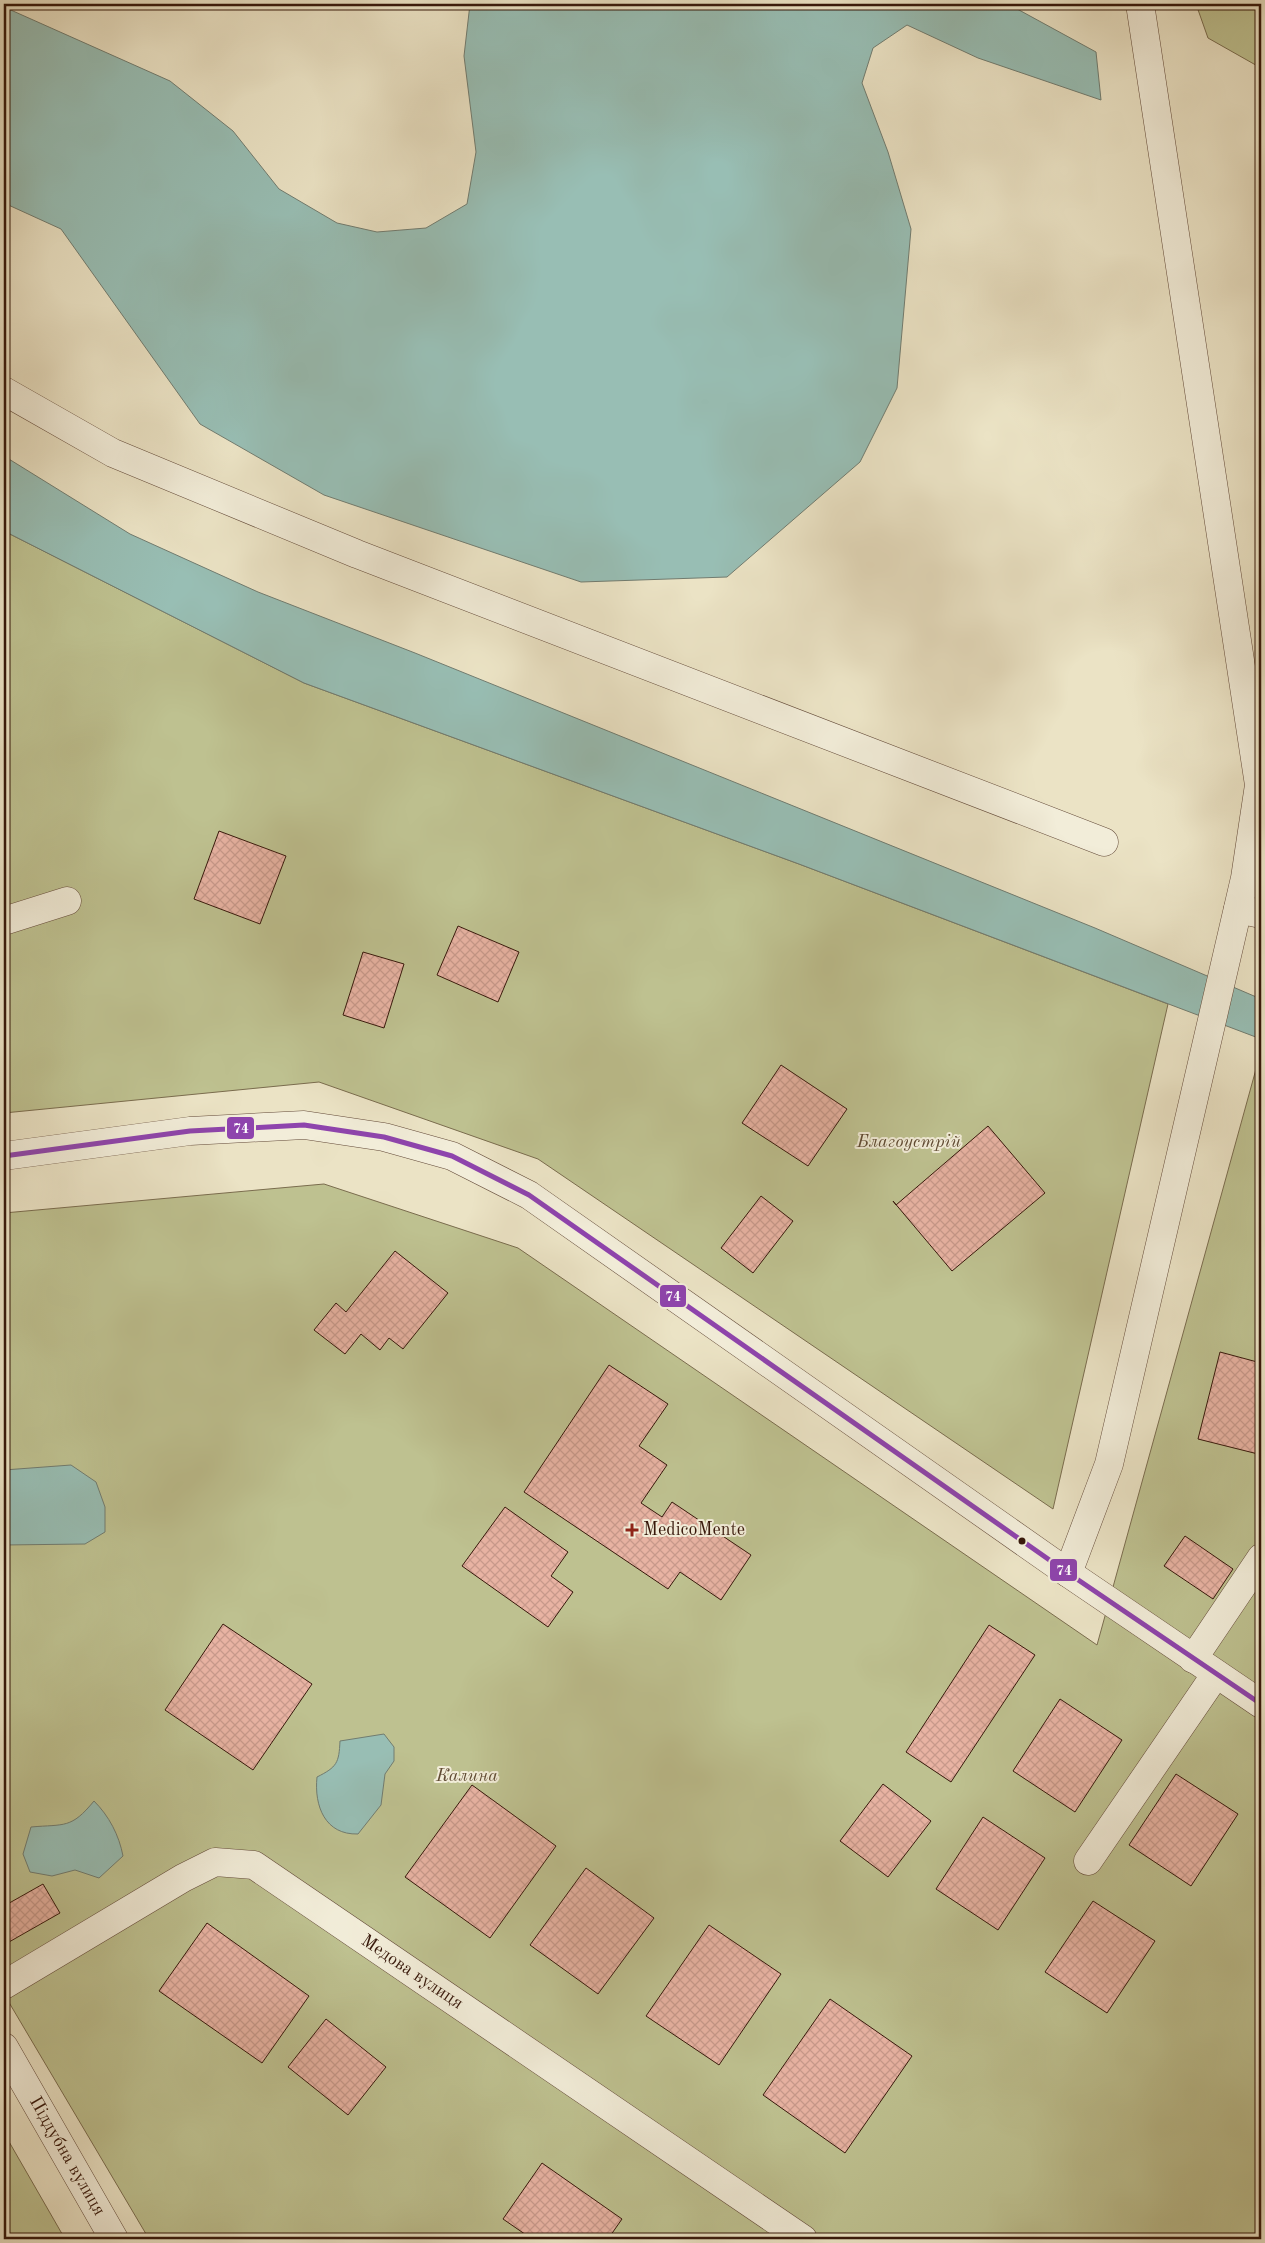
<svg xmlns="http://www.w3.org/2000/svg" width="1265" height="2243" viewBox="0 0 1265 2243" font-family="'Old Standard TT',serif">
<defs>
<pattern id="building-cross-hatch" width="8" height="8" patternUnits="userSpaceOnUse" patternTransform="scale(1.25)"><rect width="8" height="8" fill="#e8b3a3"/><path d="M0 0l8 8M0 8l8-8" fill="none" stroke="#c8998b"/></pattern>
</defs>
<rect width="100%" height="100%" fill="#ebe3c5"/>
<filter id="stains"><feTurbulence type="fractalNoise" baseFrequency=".004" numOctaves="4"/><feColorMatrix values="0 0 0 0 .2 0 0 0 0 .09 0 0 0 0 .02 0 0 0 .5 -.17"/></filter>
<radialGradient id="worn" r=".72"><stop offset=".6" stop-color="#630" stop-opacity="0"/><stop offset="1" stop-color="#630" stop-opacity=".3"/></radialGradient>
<g fill="#bec190" stroke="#7a6c4e">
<path d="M1196 4H1261V68L1208 38Z"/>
<path d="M4 531 304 683 799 864 1168 1004 1053 1509 538 1159 319 1082 4 1113Z"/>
<path d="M1261 1051V2239H149L4 1994V1213L324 1184 518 1248 1097 1645Z"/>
<path d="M4 2133 65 2239H4Z"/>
</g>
<g fill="#98beb4" stroke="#717c70">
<path d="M470 4H1008L1096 52 1101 100 978 58 907 25 873 48 862 83 888 152 911 229 897 388 860 462 727 577 581 582 324 495 200 424 61 229 4 203V7L170 81 233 131 279 189 337 223 377 232 426 228 467 204 476 152 464 56Z"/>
<path d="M4 456 130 534 258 592 415 653 1095 928 1261 999V1039L799 864 304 683 4 531Z"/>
<path d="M71 1465 96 1482 105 1507V1532L85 1544 4 1545V1470Z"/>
<path d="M384 1734 394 1747V1761L385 1774 381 1805 358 1834C325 1835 314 1806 317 1777 337 1767 339 1763 340 1741Z"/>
<path d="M94 1801C109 1816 119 1835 123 1856L99 1878 75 1870 52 1876 30 1872 23 1854 31 1827C65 1824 71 1829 94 1801Z"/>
</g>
<g fill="url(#building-cross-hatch)" stroke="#37180b">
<path d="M219 831 286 856 260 924 194 899Z"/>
<path d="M458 926 519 952 498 1002 437 975Z"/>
<path d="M363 952 404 964 384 1028 343 1015Z"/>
<path d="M781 1065 847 1109 808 1166 742 1123Z"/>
<path d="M988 1126 1045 1193 952 1271 893 1201 896 1205Z"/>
<path d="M761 1196 793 1221 753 1273 721 1248Z"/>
<path d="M395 1251 448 1293 403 1349 389 1338 380 1350 361 1334 345 1354 314 1330 336 1303 346 1312Z"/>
<path d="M1220 1352 1261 1363V1442L1258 1454 1198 1439Z"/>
<path d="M609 1365 668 1404 639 1446 667 1465 641 1503 662 1517 672 1502 751 1555 721 1600 680 1572 668 1589 524 1492Z"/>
<path d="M505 1507 568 1552 551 1576 573 1592 548 1627 462 1566Z"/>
<path d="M1185 1536 1233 1569 1213 1599 1164 1566Z"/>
<path d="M223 1624 312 1684 253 1770 165 1710Z"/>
<path d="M989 1625 1035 1655 951 1782 906 1752Z"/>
<path d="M1060 1699 1122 1740 1075 1812 1013 1771Z"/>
<path d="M1176 1774 1238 1814 1191 1886 1129 1845Z"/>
<path d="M883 1784 931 1821 888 1877 840 1841Z"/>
<path d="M472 1785 556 1846 490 1938 405 1877Z"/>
<path d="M983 1817 1045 1858 998 1930 936 1889Z"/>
<path d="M586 1868 654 1918 598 1994 530 1945Z"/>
<path d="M43 1884 60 1913 9 1942 4 1934V1906Z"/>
<path d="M1093 1901 1155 1941 1107 2013 1045 1972Z"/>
<path d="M207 1923 309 1996 262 2063 159 1991Z"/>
<path d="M709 1925 781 1974 719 2065 646 2016Z"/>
<path d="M830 1999 912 2056 845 2153 763 2095Z"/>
<path d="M326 2019 386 2067 348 2115 288 2067Z"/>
<path d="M542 2163 622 2219 608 2239H532L503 2219Z"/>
</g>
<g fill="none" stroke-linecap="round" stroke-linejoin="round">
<g stroke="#644b3a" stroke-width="29">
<g id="minor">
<path d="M4 391 113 453 357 554 1104 842"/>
<path d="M1238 909 1261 914"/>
<path d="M4 921 67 901"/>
<path d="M4 1156 190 1131 304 1125 384 1137 452 1156 529 1195 1068 1573 1261 1704"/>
<path d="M1068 1573 1109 1464 1245 878 1259 785 1140 4"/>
<path d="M1193 1659 1261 1558"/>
<path d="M1088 1861 1216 1674"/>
<path d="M4 1985 183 1878 215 1862 254 1865 803 2239"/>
<path d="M4 2047 114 2239"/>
</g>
</g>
<use href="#minor" stroke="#f2edd9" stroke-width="28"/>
<g stroke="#f2edd9" stroke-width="9">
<path id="bus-1" d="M4 1156 190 1131 304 1125 384 1137 452 1156 529 1195 1068 1573 1261 1704"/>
</g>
<use href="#bus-1" stroke="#8e44ad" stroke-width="5"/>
</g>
<path fill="#8f2418" stroke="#f2edd9" stroke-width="2" d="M629.5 1522.5h5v5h5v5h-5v5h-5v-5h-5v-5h5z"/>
<circle fill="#37180b" stroke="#f2edd9" stroke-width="2" cx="1022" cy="1541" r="4.5"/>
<g text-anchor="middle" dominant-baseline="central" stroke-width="4" stroke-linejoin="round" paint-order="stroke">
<g font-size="18" font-style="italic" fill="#604b33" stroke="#f2edd9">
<text x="909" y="1142">Благоустрій</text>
<text x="467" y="1776">Калина</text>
</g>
<g font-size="18" fill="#37180b" stroke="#f2edd9" text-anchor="start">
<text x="643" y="1530">MedicoMente</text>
</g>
<g font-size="18" fill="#37180b" stroke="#f2edd9">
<text transform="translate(412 1972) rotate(34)">Медова вулиця</text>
<text transform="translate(67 2156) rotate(60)">Піддубна вулиця</text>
</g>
</g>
<g stroke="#f2edd9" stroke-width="2">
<rect x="226" y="1116" width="29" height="24" rx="5" fill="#8e44ad"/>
<rect x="659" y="1284" width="28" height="24" rx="5" fill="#8e44ad"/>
<rect x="1049" y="1558" width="29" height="24" rx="5" fill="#8e44ad"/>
</g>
<g font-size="14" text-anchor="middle" font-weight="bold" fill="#fff">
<text x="241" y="1133">74</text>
<text x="673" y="1301">74</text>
<text x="1064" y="1575">74</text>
</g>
<rect width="1265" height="2243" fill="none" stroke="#ebe3c5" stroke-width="20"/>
<rect x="5" y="5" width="1255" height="2233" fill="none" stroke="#37180b" stroke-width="2.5"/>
<rect x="10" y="10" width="1245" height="2223" fill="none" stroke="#37180b"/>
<rect width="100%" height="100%" filter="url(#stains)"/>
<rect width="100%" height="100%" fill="url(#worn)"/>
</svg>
